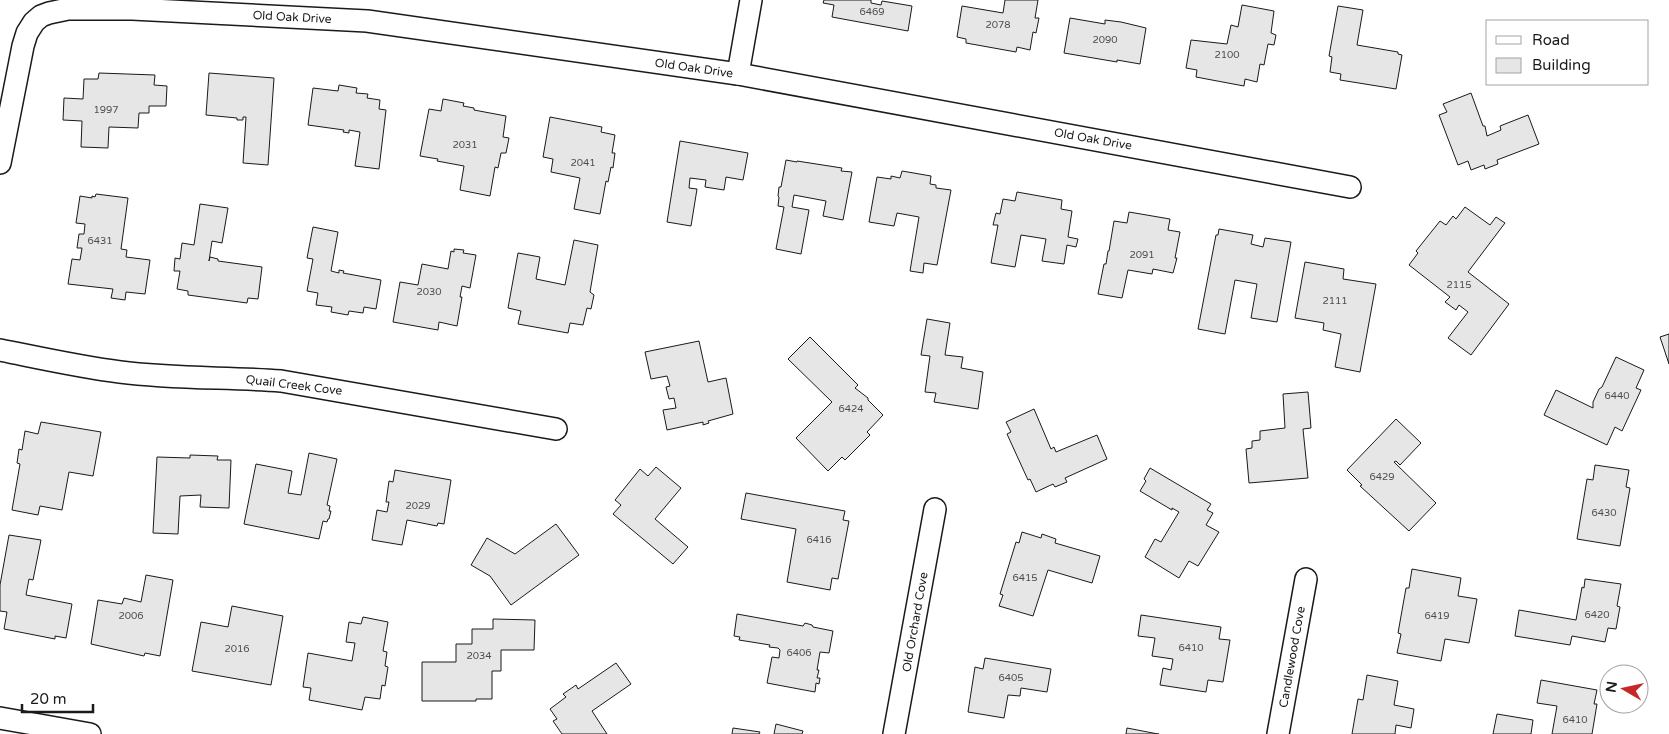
<svg xmlns="http://www.w3.org/2000/svg" width="1669" height="734" viewBox="0 0 1669 734" font-family="'Varela Round',sans-serif">
<rect width="100%" height="100%" fill="#fff"/>
<g fill="#e6e6e6" stroke="#1a1a1a">
<path d="M824 0H871V3L881 5 882 1 912 6 908 31 832 17 834 5 823 3Z"/>
<path d="M1005 0H1038L1035 18H1039L1036 33 1033 32 1030 50 1017 47 1016 52 966 43V39L957 37 962 6 1003 13Z"/>
<path d="M1242 5 1274 11 1271 33 1276 35 1274 45 1268 44 1264 65 1260 64 1257 82 1245 79 1244 86 1196 77 1197 70 1186 68 1191 40 1227 44 1231 25 1238 27Z"/>
<path d="M1338 6 1363 10 1357 45 1398 52V54L1402 55 1396 89 1340 80 1341 74 1330 72 1332 57 1329 56Z"/>
<path d="M1070 18 1105 24V20L1121 22 1146 28 1140 64 1117 60V62L1064 53Z"/>
<path d="M99 73 155 75 154 85 167 86 166 106H149V113H139L138 128 109 127 108 148 81 147 82 121 63 120 64 98 83 99 84 79H98Z"/>
<path d="M209 73 274 78 268 165 243 163 246 117H243V120H237V118L206 115Z"/>
<path d="M339 85 357 88 356 93 368 94 367 98 380 100 379 109 386 110 379 169 355 166 360 132 349 130V133L343 132 344 130 308 125 313 88 338 91Z"/>
<path d="M1471 93 1483 126H1485L1487 136 1501 130 1500 126 1528 115 1539 144 1497 160 1498 164 1485 169 1484 165 1471 170 1468 161 1458 165 1439 115 1447 112 1443 104Z"/>
<path d="M443 99 464 103 463 106 474 108V110L506 116 503 137 509 138 506 153H501L498 168 495 167 490 196 460 190 464 166 437 161 438 159 420 156 429 109 441 111Z"/>
<path d="M550 117 602 127 601 132 615 135 612 153H615L613 168 611 167 608 182 606 181 600 214 574 209 580 178 551 172 553 159 543 157Z"/>
<path d="M680 141 748 153 743 180 726 177 724 190 705 187 706 180 690 178 689 188 697 189 691 226 667 222Z"/>
<path d="M786 160 797 162V161L842 168 841 171 852 172 843 220 823 216 826 201 794 195 792 207 809 210 801 254 776 249 784 207 778 206 779 197 778 196 779 187H781Z"/>
<path d="M902 171 931 176 930 184 936 185V188L951 190 937 265 924 263 923 273 910 271 919 217 897 213 894 226 869 222 877 177 891 179V176L900 178Z"/>
<path d="M1017 192 1062 200 1061 209 1072 211 1068 237 1078 239 1076 247 1067 245 1064 264 1042 261 1046 239 1021 235 1015 267 991 263 998 225H993L996 213 1000 214 1003 199 1015 201Z"/>
<path d="M96 194 128 198 121 249 127 250 126 257 150 260 145 294 126 292 125 300 111 298 113 289 68 284 72 259 80 260 82 248H77L79 234H84L85 224 76 223 80 196 92 198V196L95 197Z"/>
<path d="M200 204 228 208 222 243 212 241 209 261 210 257 218 259V261L262 267 258 299 248 298 247 303 188 295V291L177 289 180 271H174L175 258 180 259 182 243 194 245Z"/>
<path d="M1465 207 1490 225 1496 217 1505 223 1468 272 1509 304 1471 355 1448 338 1468 312 1459 305 1456 310 1445 302 1450 297 1409 265 1418 253 1416 251 1440 221 1446 225 1453 216 1456 219Z"/>
<path d="M1129 212 1170 219 1168 230 1180 232 1175 258H1177L1173 273 1153 269 1152 274 1128 270 1122 298 1098 294 1104 264H1106L1108 251H1109L1114 221 1127 223Z"/>
<path d="M313 227 338 232 331 271 339 273V270L344 271 343 273 381 280 376 309 364 307 363 313 349 311 348 315 331 312 332 307 316 305 318 293 307 291 313 259 307 258Z"/>
<path d="M1219 229 1253 235 1251 244 1263 247 1265 238 1291 242 1277 322 1251 318 1257 284 1235 280 1225 334 1198 329 1216 235H1218Z"/>
<path d="M574 240 598 245 590 292 594 295 591 309 587 308 583 325 570 323 568 333 518 324 521 311 508 308 518 253 540 257 536 279 565 285Z"/>
<path d="M454 249 464 250 463 253 476 255 470 288 462 286 460 297H462L457 326 439 322 438 330 393 322 400 282 418 285 422 264 448 269 451 251 454 252Z"/>
<path d="M1305 262 1344 269 1343 279 1376 284 1360 372 1335 367 1341 334 1323 330 1324 323 1295 318Z"/>
<path d="M927 319 950 323 945 355 963 357 961 368 983 372 978 409 934 402 936 393 925 392 930 356 921 355Z"/>
<path d="M1669 334V364L1660 337Z"/>
<path d="M810 337 858 385 855 388 868 398V400L883 415 867 432 870 435 845 460 842 457 828 471 796 438 832 402 788 359Z"/>
<path d="M699 341 708 382 726 378 733 414 708 421 709 423 703 425V422L667 430 663 410 676 408 674 398 669 399 666 387 670 386 667 376 651 379 645 352Z"/>
<path d="M1616 357 1644 370 1636 388 1641 390 1622 431 1615 427 1607 445 1544 415 1556 390 1593 408V402L1599 389 1602 387Z"/>
<path d="M1308 392 1311 428 1303 429 1308 478 1249 483 1246 449 1252 448V441L1260 440V431L1285 428 1283 394Z"/>
<path d="M1034 409 1051 449 1054 447 1056 452 1097 435 1107 459 1065 478 1067 482 1055 487 1053 484 1036 492 1030 479 1028 480 1007 434 1011 432 1006 422Z"/>
<path d="M1396 419 1421 443 1400 465 1396 461 1394 462 1436 503 1409 531 1360 486 1362 485 1347 470Z"/>
<path d="M41 422 101 432 93 476 69 472 62 510 40 506 38 515 12 510 20 464 17 463 19 449 22 450 25 431 38 434Z"/>
<path d="M309 453 337 459 327 505 330 506 329 511H331L329 519H328L327 522 323 521 319 539 244 524 256 464 292 471 288 493 301 495Z"/>
<path d="M190 455 218 456 217 460H231L229 508 200 507 201 495 180 496 178 534 153 533 157 457 190 458Z"/>
<path d="M1595 465 1629 470 1626 487 1630 488 1620 546 1577 539 1587 479 1593 480Z"/>
<path d="M656 467 681 488 655 519 688 547 673 564 613 514 621 505 615 500 640 469 648 476Z"/>
<path d="M1150 468 1211 504 1207 510 1213 513 1206 525 1219 532 1198 566 1189 561 1179 578 1145 557 1155 539 1161 542 1179 512 1172 508V510L1140 491 1146 481 1144 479Z"/>
<path d="M395 470 451 480 444 524 438 523 437 526 407 520 402 545 372 540 377 510 387 512 389 502H386L389 481 393 482Z"/>
<path d="M746 493 845 511 843 520 849 521 838 579 832 578 830 590 787 582 796 529 741 519Z"/>
<path d="M556 524 579 555 511 605 490 576 471 565 487 538 515 554Z"/>
<path d="M1022 532 1041 538 1042 534 1056 539 1055 543 1100 556 1092 583 1048 570 1033 616 999 606 1003 595 1000 594 1016 542 1019 543Z"/>
<path d="M9 535 41 540 33 580 29 579 26 595 72 604 66 638 55 636V639L4 629 7 612 0 611V585Z"/>
<path d="M1412 569 1461 578 1458 596 1477 599 1469 643 1445 639 1441 661 1397 653 1401 634 1398 633 1406 588H1409Z"/>
<path d="M146 575 173 580 160 656 145 653 144 656 91 644 98 600 122 604 124 598 141 602Z"/>
<path d="M1585 579 1621 584 1617 606 1620 607 1616 629 1608 628 1605 642 1572 636 1570 645 1515 636 1519 610 1576 620 1582 587 1584 588Z"/>
<path d="M232 606 283 616 271 685 192 671 201 622 228 627Z"/>
<path d="M737 614 803 626 805 623 812 625 813 627 833 631 829 653 820 652 817 670H819L817 678H820L819 684 816 683 815 692 767 683 772 657 779 658 780 650 778 648 769 647 770 645 739 640 740 637 734 636Z"/>
<path d="M1141 615 1221 627 1219 639 1230 640 1223 682 1208 680 1206 692 1160 685 1163 668 1171 670 1173 659 1152 656 1155 638 1138 636Z"/>
<path d="M363 617 388 622 383 651 387 652 385 666 388 667 385 686 382 685 380 699 365 697 362 710 309 700 311 688 303 687 308 653 352 661 355 643 346 642 349 622 361 624Z"/>
<path d="M493 619 535 620 534 650H501V671H492V699H476V701H422V662H456V644H472V629H493Z"/>
<path d="M985 658 1051 669 1047 692 1021 688 1020 696 1008 695 1004 718 968 712 975 667 983 669Z"/>
<path d="M616 663 631 684 592 711 607 734H562L553 721 557 719 550 709 566 697 563 694 576 685 578 689Z"/>
<path d="M1367 675 1398 681 1394 705 1414 709 1411 728 1396 725 1395 734H1352L1358 699 1363 700Z"/>
<path d="M1541 680 1597 690 1594 704H1597L1592 734H1552L1557 706 1537 703Z"/>
<path d="M1497 714 1533 720 1531 734H1493Z"/>
<path d="M776 724 803 731 802 734H774Z"/>
<path d="M733 728 760 732 759 734H732Z"/>
<path d="M1127 728 1158 734H1159H1126Z"/>
</g>
<g fill="none" stroke-linecap="round" stroke-linejoin="round">
<g stroke="#1a1a1a" stroke-width="24">
<g id="minor">
<path d="M738 74 751 0"/>
<path d="M0 163 23 46 27 33 34 22 41 16 49 13 68 9H132L367 21 738 74 1350 187"/>
<path d="M0 350C40 358 80 367 120 372 174 379 227 377 281 381L556 429"/>
<path d="M0 718 90 734"/>
<path d="M894 734 935 509"/>
<path d="M1278 734 1306 579"/>
</g>
</g>
<use href="#minor" stroke="#fff" stroke-width="21"/>
</g>
<g text-anchor="middle" dominant-baseline="central" stroke-width="4" stroke-linejoin="round" paint-order="stroke">
<g font-size="10" fill="#4d4d4d">
<text x="872" y="12">6469</text>
<text x="998" y="25">2078</text>
<text x="1105" y="40">2090</text>
<text x="1227" y="55">2100</text>
<text x="106" y="110">1997</text>
<text x="465" y="145">2031</text>
<text x="583" y="163">2041</text>
<text x="100" y="241">6431</text>
<text x="1142" y="255">2091</text>
<text x="1459" y="285">2115</text>
<text x="429" y="292">2030</text>
<text x="1335" y="301">2111</text>
<text x="1617" y="396">6440</text>
<text x="851" y="409">6424</text>
<text x="1382" y="477">6429</text>
<text x="418" y="506">2029</text>
<text x="1604" y="513">6430</text>
<text x="819" y="540">6416</text>
<text x="1025" y="578">6415</text>
<text x="1597" y="615">6420</text>
<text x="131" y="616">2006</text>
<text x="1437" y="616">6419</text>
<text x="1191" y="648">6410</text>
<text x="237" y="649">2016</text>
<text x="799" y="653">6406</text>
<text x="479" y="656">2034</text>
<text x="1011" y="678">6405</text>
<text x="1575" y="720">6410</text>
</g>
<g font-size="12" fill="#1a1a1a" stroke="#fff">
<text transform="translate(292 17) rotate(3)">Old Oak Drive</text>
<text transform="translate(694 68) rotate(8)">Old Oak Drive</text>
<text transform="translate(1093 139) rotate(10)">Old Oak Drive</text>
<text transform="translate(294 385) rotate(7)">Quail Creek Cove</text>
<text transform="translate(915 622) rotate(-80)">Old Orchard Cove</text>
<text transform="translate(1292 657) rotate(-80)">Candlewood Cove</text>
</g>
</g>
<rect x="1486" y="20" width="162" height="65" fill="#ffffff" stroke="#a3a3a3"/>
<rect x="1496" y="36" width="25" height="8" fill="#ffffff" stroke="#a3a3a3"/>
<text x="1532" y="45" font-size="15" fill="#1a1a1a">Road</text>
<rect x="1496" y="58" width="25" height="15" fill="#e6e6e6" stroke="#a3a3a3"/>
<text x="1532" y="70" font-size="15" fill="#1a1a1a">Building</text>
<g transform="translate(1624 689) rotate(279)"><circle r="24" fill="#ffffff" stroke="#a3a3a3"/>
<path d="M0-4L9 19L0 12L-9 19Z" fill="#c62828"/>
<text y="-8" font-size="14" font-weight="bold" text-anchor="middle" fill="#1a1a1a">N</text>
</g>
<path d="M22 704v8h71v-8" fill="none" stroke="#1a1a1a" stroke-width="2.5"/>
<text x="30" y="704" font-size="15" fill="#1a1a1a" stroke="#ffffff" stroke-width="4" paint-order="stroke">20 m</text>
</svg>
